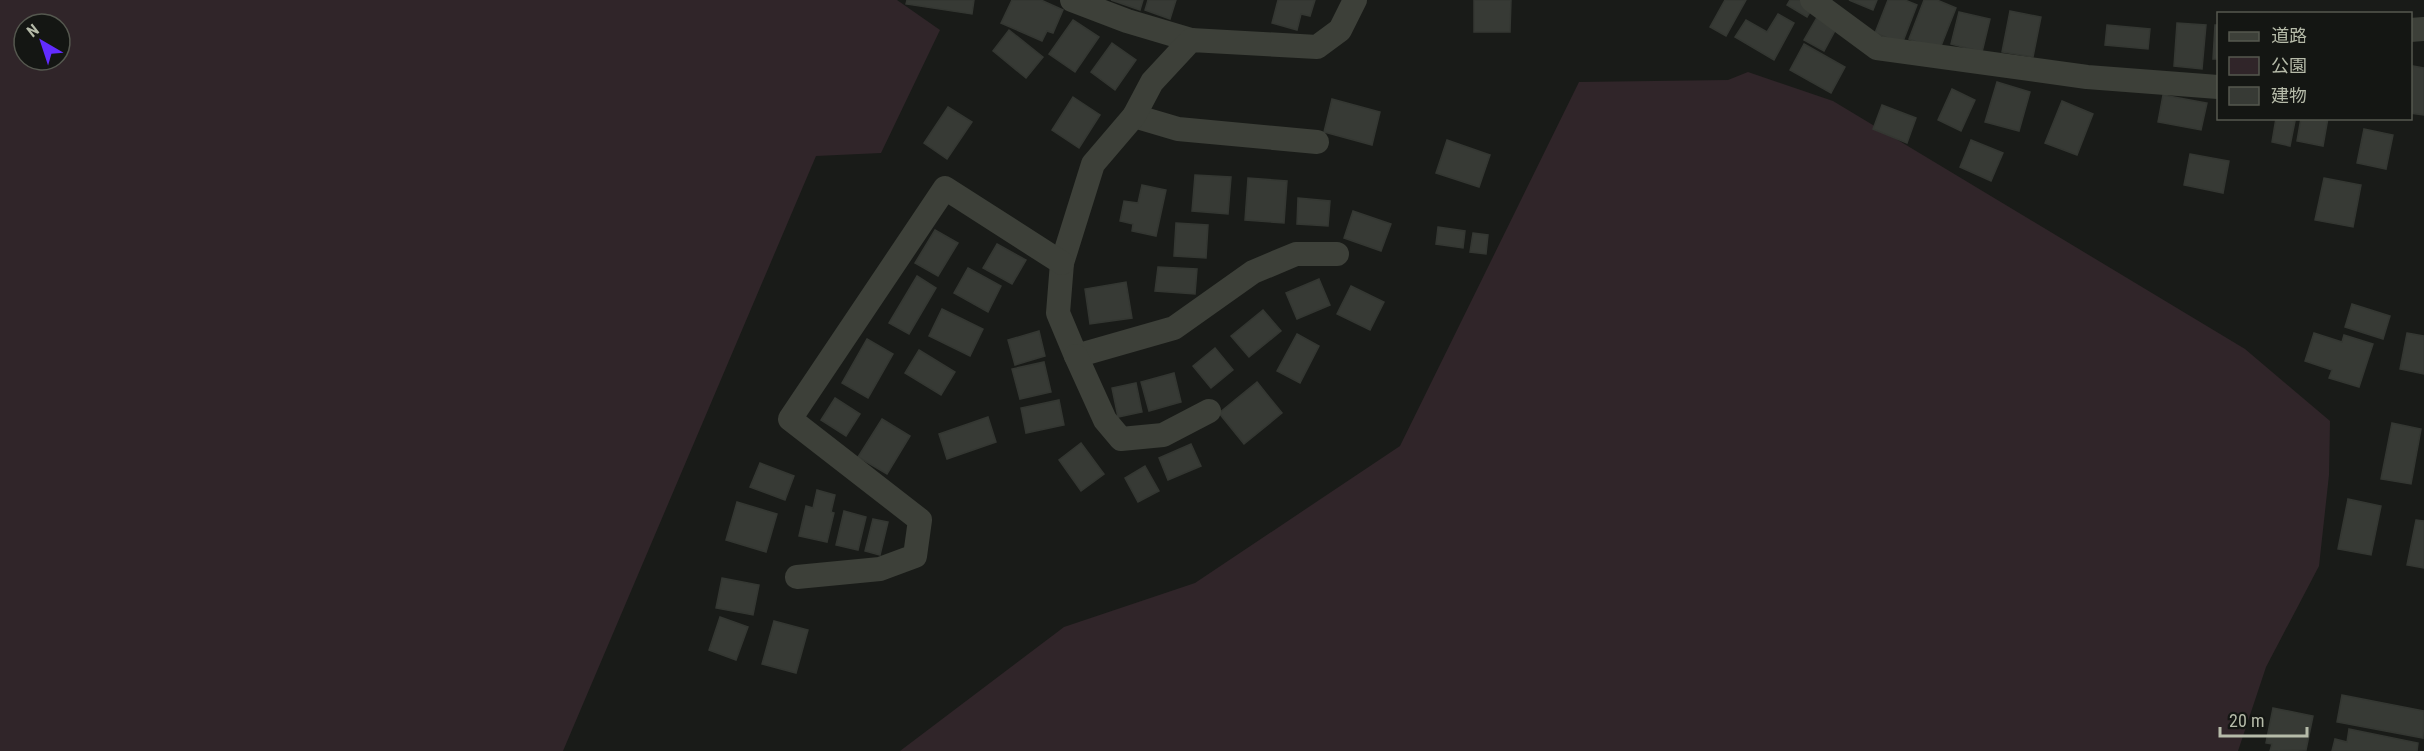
<svg xmlns="http://www.w3.org/2000/svg" width="2424" height="751" viewBox="0 0 2424 751" font-family="'Roboto Condensed','Noto Sans JP',sans-serif">
<rect width="100%" height="100%" fill="#191b18"/>
<g fill="#302529" fill-rule="evenodd">
<path d="M0 0H897L940 30 881 153 816 156 563 751H0ZM24 24H60V60H24Z"/>
<path d="M1748 72 1833 101 2245 349 2330 421 2329 475 2319 566 2266 667 2238 751H900L1064 627 1195 583 1400 446 1579 82 1728 80Z"/>
</g>
<g fill="#373a35" stroke="#343732" stroke-width="1.5">
<path d="M907 0H974L972 14 906 4Z"/>
<path d="M1012 0H1041L1063 10 1053 33 1047 31 1042 41 1001 23Z"/>
<path d="M1111 0H1143L1140 10Z"/>
<path d="M1148 0H1176L1170 19 1145 10Z"/>
<path d="M1278 0H1315L1310 16 1301 14 1297 30 1272 23Z"/>
<path d="M1474 0H1511L1510 32H1474Z"/>
<path d="M1725 0H1746L1726 36 1710 27Z"/>
<path d="M1790 0H1800L1813 7 1807 17 1787 5Z"/>
<path d="M1849 0H1877L1873 10Z"/>
<path d="M1888 0H1905L1917 5 1902 44 1875 33Z"/>
<path d="M1924 0H1937L1956 8 1939 51 1909 39Z"/>
<path d="M2010 11 2041 17 2033 57 2002 52Z"/>
<path d="M1959 12 1990 19 1982 52 1951 44Z"/>
<path d="M1778 14 1794 23 1774 60 1735 37 1746 20 1767 32Z"/>
<path d="M1819 14 1838 25 1824 51 1804 40Z"/>
<path d="M1073 20 1099 37 1075 72 1049 54Z"/>
<path d="M2177 23 2206 25 2202 69 2174 66Z"/>
<path d="M2107 25 2150 29 2148 49 2105 45Z"/>
<path d="M2215 25H2218V59H2213Z"/>
<path d="M1009 30 1043 57 1026 78 993 51Z"/>
<path d="M1112 43 1136 60 1115 90 1091 72Z"/>
<path d="M1804 44 1845 67 1831 93 1790 70Z"/>
<path d="M2413 66 2424 68V115L2410 113V81Z"/>
<path d="M1997 82 2030 92 2019 131 1985 122Z"/>
<path d="M1952 89 1975 100 1961 131 1938 120Z"/>
<path d="M2163 95 2207 103 2201 130 2158 122Z"/>
<path d="M1073 97 1100 115 1079 148 1052 130Z"/>
<path d="M1332 99 1380 112 1372 145 1324 132Z"/>
<path d="M2062 101 2093 114 2077 155 2045 143Z"/>
<path d="M1882 105 1916 118 1907 143 1873 129Z"/>
<path d="M948 107 972 122 947 159 924 143Z"/>
<path d="M2276 118 2295 121 2290 146 2272 142Z"/>
<path d="M2301 118H2328L2323 146 2297 141Z"/>
<path d="M2364 129 2393 135 2386 169 2357 163Z"/>
<path d="M1447 140 1490 155 1479 187 1436 173Z"/>
<path d="M1971 140 2003 153 1991 181 1960 167Z"/>
<path d="M2190 154 2229 161 2223 193 2184 185Z"/>
<path d="M1195 175 1231 177 1228 214 1192 211Z"/>
<path d="M1248 178 1287 181 1284 223 1245 220Z"/>
<path d="M2324 178 2361 185 2353 227 2315 220Z"/>
<path d="M1142 185 1166 190 1156 236 1132 231 1133 224 1120 221 1124 201 1138 203Z"/>
<path d="M1298 198 1330 201 1328 226 1297 224Z"/>
<path d="M1353 211 1391 224 1381 251 1344 238Z"/>
<path d="M1176 223 1208 225 1206 258 1174 256Z"/>
<path d="M1438 227 1465 231 1463 248 1436 244Z"/>
<path d="M935 230 958 243 938 276 915 263Z"/>
<path d="M1473 233 1488 235 1486 254 1470 252Z"/>
<path d="M997 244 1026 260 1012 284 983 268Z"/>
<path d="M1158 267 1197 269 1195 294 1155 291Z"/>
<path d="M968 268 1001 286 988 312 954 293Z"/>
<path d="M917 276 936 288 909 334 889 323Z"/>
<path d="M1319 279 1330 305 1297 319 1286 293Z"/>
<path d="M1126 282 1132 318 1090 324 1085 289Z"/>
<path d="M1351 286 1384 302 1370 330 1337 314Z"/>
<path d="M2352 304 2390 316 2383 339 2345 327Z"/>
<path d="M942 309 983 329 970 356 929 336Z"/>
<path d="M1263 310 1281 331 1249 357 1231 336Z"/>
<path d="M1039 331 1045 356 1015 365 1008 340Z"/>
<path d="M2314 333 2342 342 2344 335 2373 344 2359 387 2329 378 2332 370 2305 361Z"/>
<path d="M2407 333 2424 336V374L2400 369Z"/>
<path d="M1297 334 1319 346 1300 383 1277 371Z"/>
<path d="M867 339 893 354 868 398 842 383Z"/>
<path d="M1215 348 1233 370 1211 388 1193 366Z"/>
<path d="M919 350 955 372 941 395 905 373Z"/>
<path d="M1044 362 1051 392 1020 399 1012 369Z"/>
<path d="M1174 373 1181 402 1149 411 1141 382Z"/>
<path d="M1257 382 1282 413 1244 444 1219 413Z"/>
<path d="M1136 383 1142 412 1118 417 1112 388Z"/>
<path d="M835 398 860 414 846 436 821 420Z"/>
<path d="M1059 400 1064 425 1026 433 1021 408Z"/>
<path d="M988 417 996 442 947 459 939 434Z"/>
<path d="M882 419 910 436 887 474 858 457Z"/>
<path d="M2392 423 2421 429 2411 484 2381 479Z"/>
<path d="M1081 443 1104 474 1081 491 1059 460Z"/>
<path d="M1191 444 1201 466 1168 480 1159 458Z"/>
<path d="M760 463 794 476 785 500 750 487Z"/>
<path d="M1145 466 1159 491 1138 502 1125 478Z"/>
<path d="M817 490 835 495 831 512 834 513 827 542 799 536 806 506 813 508Z"/>
<path d="M2348 499 2381 506 2371 555 2338 549Z"/>
<path d="M737 502 777 514 766 552 726 540Z"/>
<path d="M844 511 866 517 858 550 836 545Z"/>
<path d="M873 519 888 522 880 555 865 551Z"/>
<path d="M2416 520 2424 521V568L2407 565Z"/>
<path d="M722 578 759 585 753 615 716 608Z"/>
<path d="M720 617 748 627 736 660 709 650Z"/>
<path d="M774 621 808 630 796 673 762 664Z"/>
<path d="M2342 695 2424 711 2423 738 2337 722Z"/>
<path d="M2273 708 2313 716 2306 750 2270 751 2272 744 2266 743Z"/>
<path d="M2349 729 2418 743 2417 751H2332L2335 739 2347 742Z"/>
</g>
<g fill="none" stroke-linecap="round" stroke-linejoin="round">
<g stroke="#3d4039" stroke-width="24">
<path d="M1072 0 1127 21 1191 40"/>
<path d="M1812 0 1877 48 2087 77 2218 87"/>
<path d="M2410 30 2424 29"/>
<path d="M1134 116 1178 129 1317 142"/>
<path d="M1337 254H1296L1253 272 1174 328 1076 356 1058 313 1062 263 1093 164 1134 116 1152 82 1191 40 1317 47 1340 30 1355 0"/>
<path d="M1076 356 1105 420 1121 439 1163 435 1209 411"/>
<path d="M797 577 880 569 915 556 920 520 790 419 945 188 1062 263"/>
</g>
</g>
<rect x="2217" y="12" width="195" height="108" fill="#141613" stroke="#55584f" stroke-width="1.5"/>
<rect x="2229" y="32" width="30" height="9" fill="#3d4039" stroke="#55584f" stroke-width="1.5"/>
<text x="2271" y="42" font-size="18" fill="#b6bba9">道路</text>
<rect x="2229" y="57" width="30" height="18" fill="#302529" stroke="#55584f" stroke-width="1.5"/>
<text x="2271" y="72" font-size="18" fill="#b6bba9">公園</text>
<rect x="2229" y="87" width="30" height="18" fill="#373a35" stroke="#55584f" stroke-width="1.5"/>
<text x="2271" y="102" font-size="18" fill="#b6bba9">建物</text>
<g transform="translate(42 42) rotate(321)"><circle r="28" fill="#141613" stroke="#55584f" stroke-width="1.5"/>
<path d="M0-4.5L10 22L0 15L-10 22Z" fill="#622cff"/>
<text y="-9" font-size="16" font-weight="bold" text-anchor="middle" fill="#b6bba9">N</text>
</g>
<path d="M2220 727v9h87v-9" fill="none" stroke="#b6bba9" stroke-width="3"/>
<text x="2229" y="727" font-size="18" fill="#b6bba9" stroke="#141613" stroke-width="4.5" paint-order="stroke">20 m</text>
</svg>
